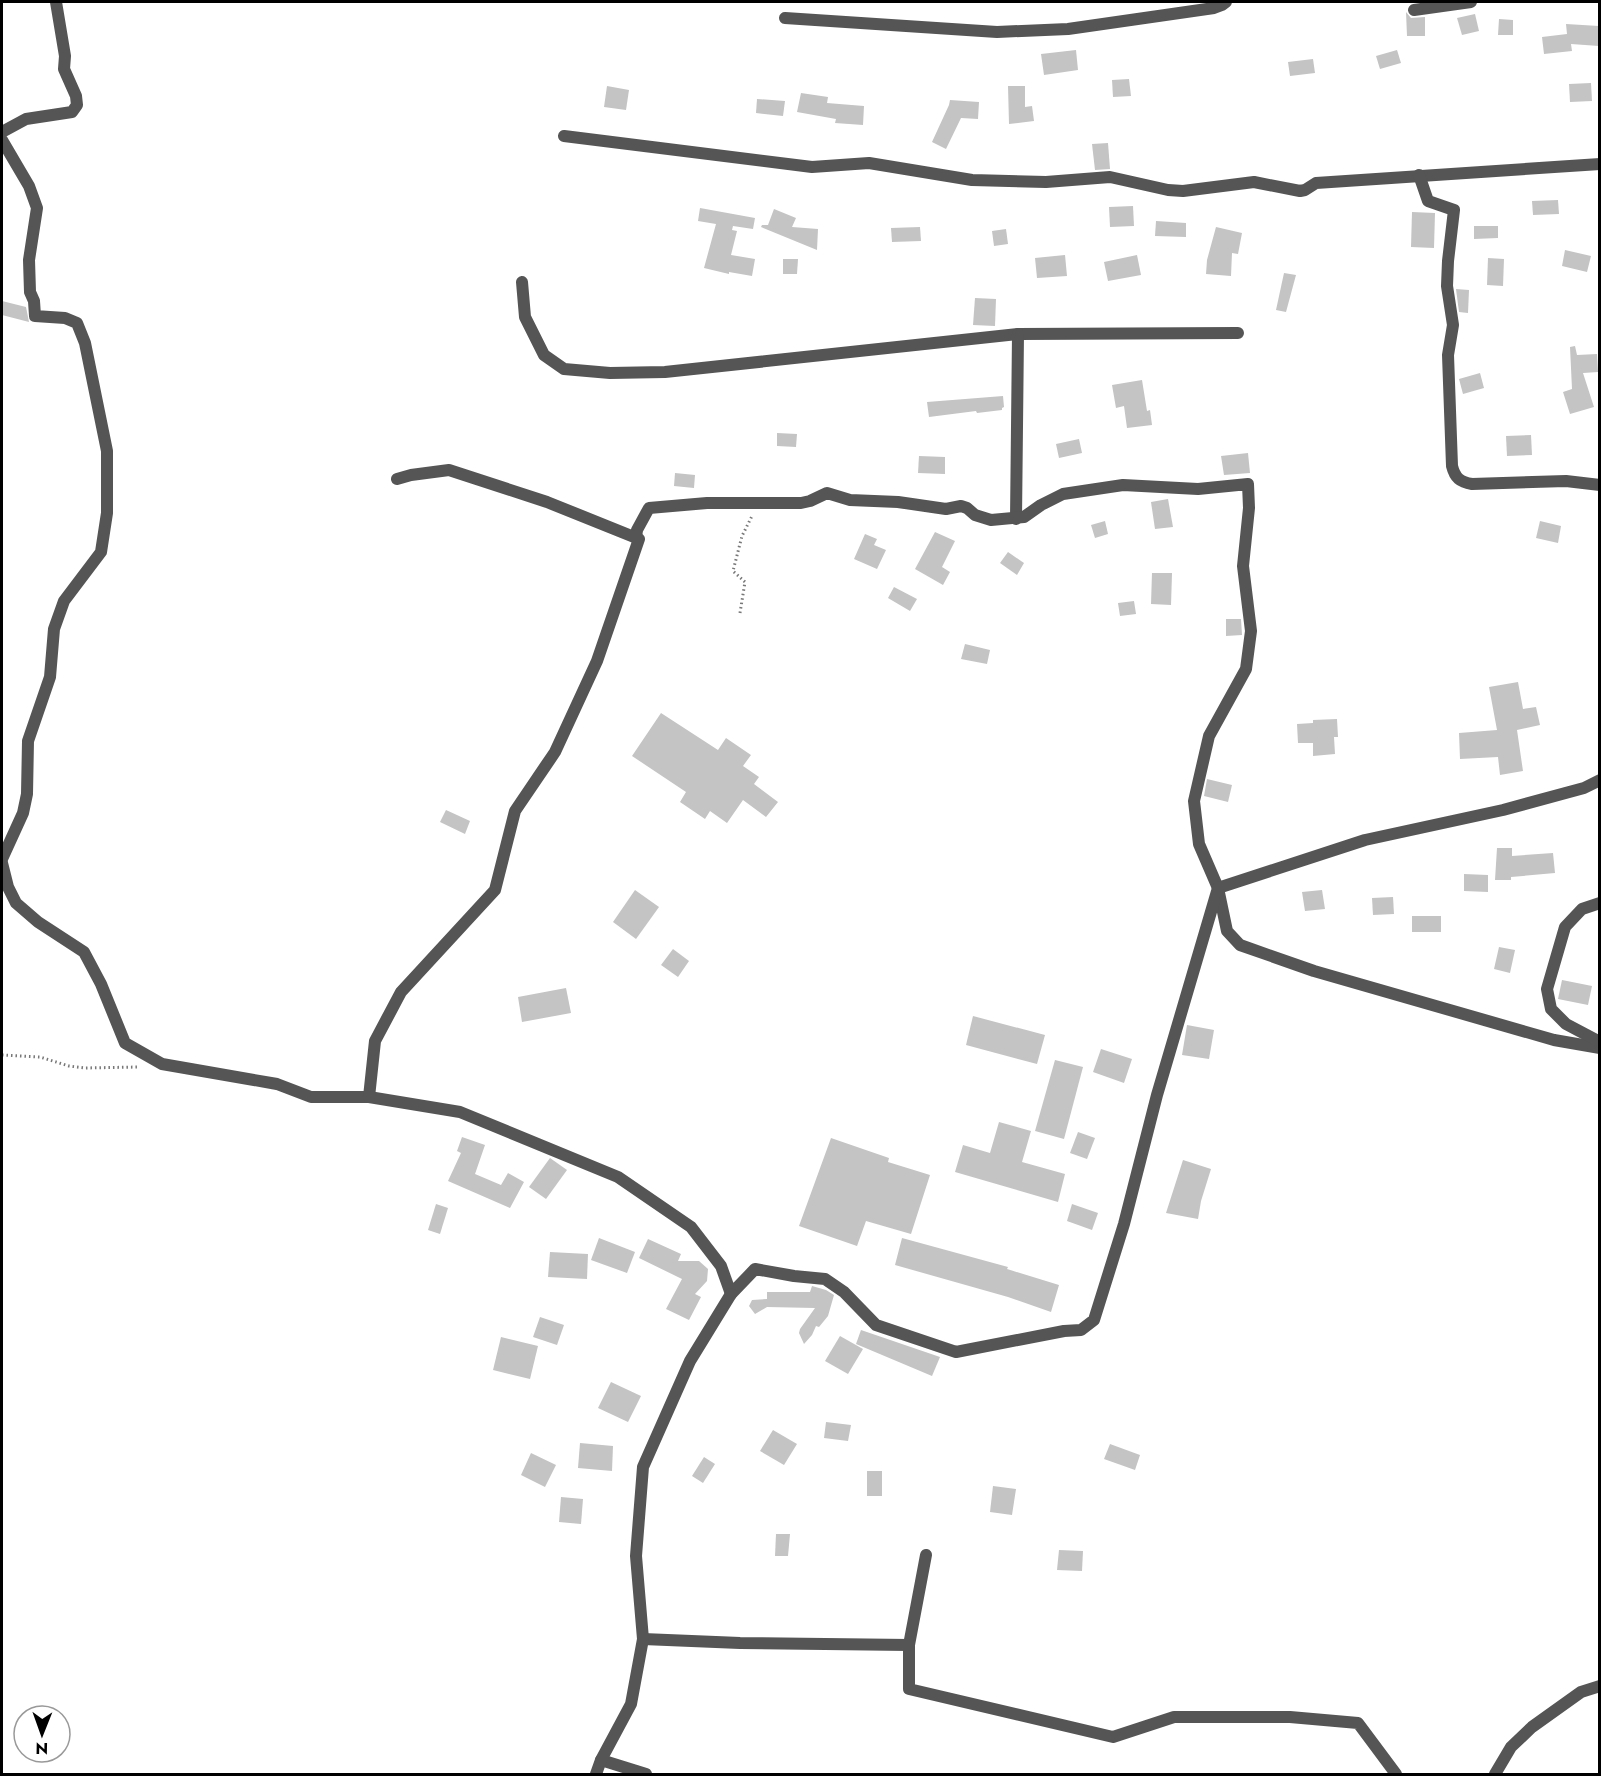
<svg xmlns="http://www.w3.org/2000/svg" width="1601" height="1776" viewBox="0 0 1601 1776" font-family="Jost,sans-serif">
<rect width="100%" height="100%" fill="#fff"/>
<g fill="#c4c4c4">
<path d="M1406 12 1411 18 1425 17V36H1407Z"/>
<path d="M1475 14 1479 31 1462 35 1457 18Z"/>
<path d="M1499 19 1513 20V35H1498Z"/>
<path d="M1566 24 1599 26V46L1571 44 1572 51 1544 54 1542 37 1567 34Z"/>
<path d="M1076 50 1078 70 1044 75 1041 54Z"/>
<path d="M1397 50 1401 63 1380 69 1376 56Z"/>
<path d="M1313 59 1315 73 1290 76 1288 62Z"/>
<path d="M1129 79 1131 96 1113 97 1112 80Z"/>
<path d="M1591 83 1592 101 1570 102 1569 84Z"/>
<path d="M607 86 629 90 626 110 604 107Z"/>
<path d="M1008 86H1025V107L1032 106 1034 121 1009 124Z"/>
<path d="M801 93 828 97 827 103 864 106 863 125 835 123 836 119 797 112Z"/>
<path d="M757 99 785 101 783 116 756 113Z"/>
<path d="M950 100 979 102 978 119 961 118 946 149 932 142 949 105Z"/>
<path d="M1108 143 1110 169 1095 170 1092 144Z"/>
<path d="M1558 200 1559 214 1533 215 1532 201Z"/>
<path d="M1133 206 1134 226 1110 227 1109 207Z"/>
<path d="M700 208 755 218 753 229 733 226 732 230 737 231 731 255 755 259 752 276 729 272V274L704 268 716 224 698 221Z"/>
<path d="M774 209 796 218 792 227 818 229 817 250 761 227 762 225H768Z"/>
<path d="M1412 212 1435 213 1434 248 1411 247Z"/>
<path d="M1156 221 1186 223V237L1155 236Z"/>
<path d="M1474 226H1498V238L1474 239Z"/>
<path d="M920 227 921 241 892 242 891 228Z"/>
<path d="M1216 227 1242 233 1238 254 1232 253 1231 276 1206 274 1207 260Z"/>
<path d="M1006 229 1008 244 994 246 992 231Z"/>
<path d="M1565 250 1591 256 1587 272 1562 266Z"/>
<path d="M1065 255 1067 276 1037 278 1035 258Z"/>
<path d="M1137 255 1141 275 1108 281 1104 262Z"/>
<path d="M1488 258 1504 259 1503 286 1487 285Z"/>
<path d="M783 259H798L797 274H783Z"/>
<path d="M1284 273 1296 275 1286 312 1276 310Z"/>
<path d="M1456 289 1469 290 1468 313 1459 312Z"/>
<path d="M975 298 996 299 995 326 973 325Z"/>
<path d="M2 301 26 307 29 322 2 315Z"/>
<path d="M1575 346 1577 355 1597 354 1598 372 1583 373 1594 407 1570 414 1563 392 1572 389 1570 347Z"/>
<path d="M1480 373 1484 388 1463 394 1459 379Z"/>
<path d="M1142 380 1147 411 1150 410 1152 425 1127 428 1124 406 1116 408 1112 385Z"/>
<path d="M1003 396 1004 407 1002 408V410L977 413 976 411 929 417 927 402Z"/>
<path d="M777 433 797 434 796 447 777 446Z"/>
<path d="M1531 435 1532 455 1507 456 1506 436Z"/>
<path d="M1079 439 1082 453 1059 458 1056 444Z"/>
<path d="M1248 453 1250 473 1224 475 1221 456Z"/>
<path d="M919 456 945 457V474L918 473Z"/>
<path d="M675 473 695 475 694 488 674 486Z"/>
<path d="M1168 499 1173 527 1155 529 1151 502Z"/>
<path d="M1105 521 1108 534 1095 538 1091 525Z"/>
<path d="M1540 521 1561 526 1558 543 1536 538Z"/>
<path d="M935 532 955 541 942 567 950 572 943 585 915 569Z"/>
<path d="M865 534 877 539 874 545 886 550 877 569 854 559Z"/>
<path d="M1008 552 1024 563 1017 575 1000 563Z"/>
<path d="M1152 573H1172L1171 605 1151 604Z"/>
<path d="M894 587 917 599 910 611 888 598Z"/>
<path d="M1134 601 1136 614 1120 616 1118 603Z"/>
<path d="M1226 619H1241L1242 635 1226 636Z"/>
<path d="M965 644 990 650 987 664 961 659Z"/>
<path d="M1518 682 1523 709 1536 707 1540 725 1517 730 1523 771 1500 775 1498 757 1460 759 1459 733 1497 730 1489 687Z"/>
<path d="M661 713 718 750 726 738 751 755 743 766 759 777 754 784 778 802 766 817 743 800 727 823 710 811 705 819 680 802 686 792 632 756Z"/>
<path d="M1337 719 1338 737H1334L1335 754 1313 756V743H1298L1297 724 1313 723V720Z"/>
<path d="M1207 779 1232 785 1228 802 1204 796Z"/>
<path d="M446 810 470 821 465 834 440 822Z"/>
<path d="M1497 848H1512V856L1553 853 1555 873 1511 877V880H1495Z"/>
<path d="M1464 874 1488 875V892L1464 891Z"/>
<path d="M635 890 659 907 636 939 613 922Z"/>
<path d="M1322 890 1325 909 1305 911 1302 892Z"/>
<path d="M1393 897 1394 914 1373 915 1372 898Z"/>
<rect x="1412" y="916" width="29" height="16"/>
<path d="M1499 947 1515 950 1510 973 1494 969Z"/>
<path d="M673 949 689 961 678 977 661 965Z"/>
<path d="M1562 980 1592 986 1588 1005 1558 999Z"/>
<path d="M566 988 571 1013 522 1022 518 997Z"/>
<path d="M973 1016 1045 1035 1037 1064 966 1045Z"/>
<path d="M1187 1025 1214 1030 1209 1059 1182 1055Z"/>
<path d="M1101 1049 1132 1059 1124 1083 1093 1072Z"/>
<path d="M1055 1060 1083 1067 1064 1139 1035 1131Z"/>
<path d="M999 1122 1031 1131 1022 1162 1065 1174 1058 1202 955 1172 963 1145 990 1153Z"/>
<path d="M1078 1132 1095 1138 1087 1159 1070 1153Z"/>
<path d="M462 1137 485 1145 475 1174 501 1185 508 1173 524 1182 510 1208 448 1181 461 1153 457 1151Z"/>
<path d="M831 1138 889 1158 888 1162 930 1175 911 1234 866 1221 857 1246 799 1226Z"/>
<path d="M550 1158 567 1170 546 1199 529 1187Z"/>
<path d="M1183 1160 1211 1169 1201 1201 1198 1219 1166 1213Z"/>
<path d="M436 1204 448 1208 440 1234 428 1230Z"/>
<path d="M1072 1204 1098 1213 1092 1230 1067 1221Z"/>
<path d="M599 1238 635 1252 627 1273 591 1260Z"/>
<path d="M902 1238 1008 1267 1007 1269 1059 1285 1051 1312 1008 1297 895 1265Z"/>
<path d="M648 1239 681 1254 678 1261H699L708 1269 707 1281 695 1294 701 1297 689 1320 666 1309 682 1279 639 1258Z"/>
<path d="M550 1252 588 1254 587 1279 548 1277Z"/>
<path d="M812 1286 826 1290 834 1295 828 1316 819 1327 816 1326 812 1335 804 1344 799 1333 800 1329 815 1308 767 1307 755 1314 749 1306 752 1300 767 1299V1292H810Z"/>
<path d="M540 1317 564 1325 557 1345 533 1337Z"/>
<path d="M861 1330 940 1357 932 1376 856 1344Z"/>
<path d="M840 1336 863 1349 848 1374 825 1361Z"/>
<path d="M501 1337 538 1346 530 1379 493 1370Z"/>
<path d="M611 1382 641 1396 628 1422 598 1408Z"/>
<path d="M826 1422 851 1425 848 1441 824 1438Z"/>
<path d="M773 1430 797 1444 784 1465 760 1451Z"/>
<path d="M580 1443 613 1446 612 1471 578 1468Z"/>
<path d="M1110 1444 1140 1455 1135 1470 1104 1459Z"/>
<path d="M531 1453 556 1465 545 1487 521 1475Z"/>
<path d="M704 1457 715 1464 703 1483 692 1476Z"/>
<rect x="867" y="1471" width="15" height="25"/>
<path d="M993 1486 1016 1489 1012 1515 990 1512Z"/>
<path d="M561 1497 583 1499 581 1524 559 1522Z"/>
<path d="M776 1534H790L788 1556H775Z"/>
<path d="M1059 1550 1083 1551 1082 1571 1057 1570Z"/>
</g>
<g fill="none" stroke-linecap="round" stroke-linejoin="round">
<g stroke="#777" stroke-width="3" stroke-dasharray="1.5 3" stroke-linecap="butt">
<path d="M740 613 745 582 733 571 742 536 752 516"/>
<path d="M2 1055 40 1057 69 1066 85 1068 139 1067"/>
</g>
<g stroke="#555" stroke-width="12">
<path d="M1414 10 1471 2"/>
<path d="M785 18 997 32 1068 29 1214 8 1222 5 1226 2"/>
<path d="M2 132 26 119 72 112 77 105 76 96 64 69 65 56 56 2"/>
<path d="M564 136 812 167 869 163 972 180 1046 182 1110 177 1168 190 1183 191 1254 182 1300 191 1305 190 1316 183 1600 164"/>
<path d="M2 140 29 186 37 208 29 260 30 292 34 301 35 316 65 318 77 323 85 343 107 451V513L101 552 64 601 54 629 50 677 28 741 27 794 23 813 2 859"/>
<path d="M1419 175 1428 201 1454 210 1448 261 1447 286 1453 325 1448 355 1452 466C1455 478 1460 482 1472 484L1566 481 1600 485"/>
<path d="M522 282 525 317 544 355 564 369 610 373 665 372 1018 334 1238 333"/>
<path d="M1016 519 1018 334"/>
<path d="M636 538 637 530 649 508 707 503H801L810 501 827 493 850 500 898 502 946 509 961 506 967 508 975 515 991 520 1024 517 1041 505 1063 494 1123 485 1198 489 1248 484 1249 508 1243 566 1251 631 1246 669 1209 736 1194 801 1199 844 1218 888 1227 931 1240 945 1314 971 1554 1040 1600 1048"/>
<path d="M2 863 8 887 16 903 38 922 84 952 101 984 125 1043 162 1064 277 1084 311 1097H369L460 1112 618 1177 691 1227 721 1266 731 1294 755 1269 794 1276 825 1279 844 1292 876 1325 956 1352 1064 1331 1081 1330 1094 1320 1124 1224 1157 1095 1218 888 1365 840 1503 810 1584 788 1600 780"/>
<path d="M1600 903 1582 909 1565 927 1547 989 1551 1009 1566 1024 1600 1042"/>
<path d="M369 1097 375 1041 401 992 495 890 515 811 555 752 597 661 639 539 547 502 449 470 411 475 397 479"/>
<path d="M926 1555 909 1645V1689L1113 1737 1174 1717H1290L1358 1723 1396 1774"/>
<path d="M643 1639 740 1643 909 1645"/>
<path d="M601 1760 646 1774"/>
<path d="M596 1774 601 1760 631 1704 643 1639 636 1556 643 1467 690 1361 731 1294"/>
<path d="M1495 1774 1511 1747 1532 1727 1581 1692 1600 1686"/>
</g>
</g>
<rect width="1601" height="1776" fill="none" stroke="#000000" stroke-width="6"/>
<g transform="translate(42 1734) rotate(181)"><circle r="28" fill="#ffffff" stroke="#999999" stroke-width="1.5"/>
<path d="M0-4.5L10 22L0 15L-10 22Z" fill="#000000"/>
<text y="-9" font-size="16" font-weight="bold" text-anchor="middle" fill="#000000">N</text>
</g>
</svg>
